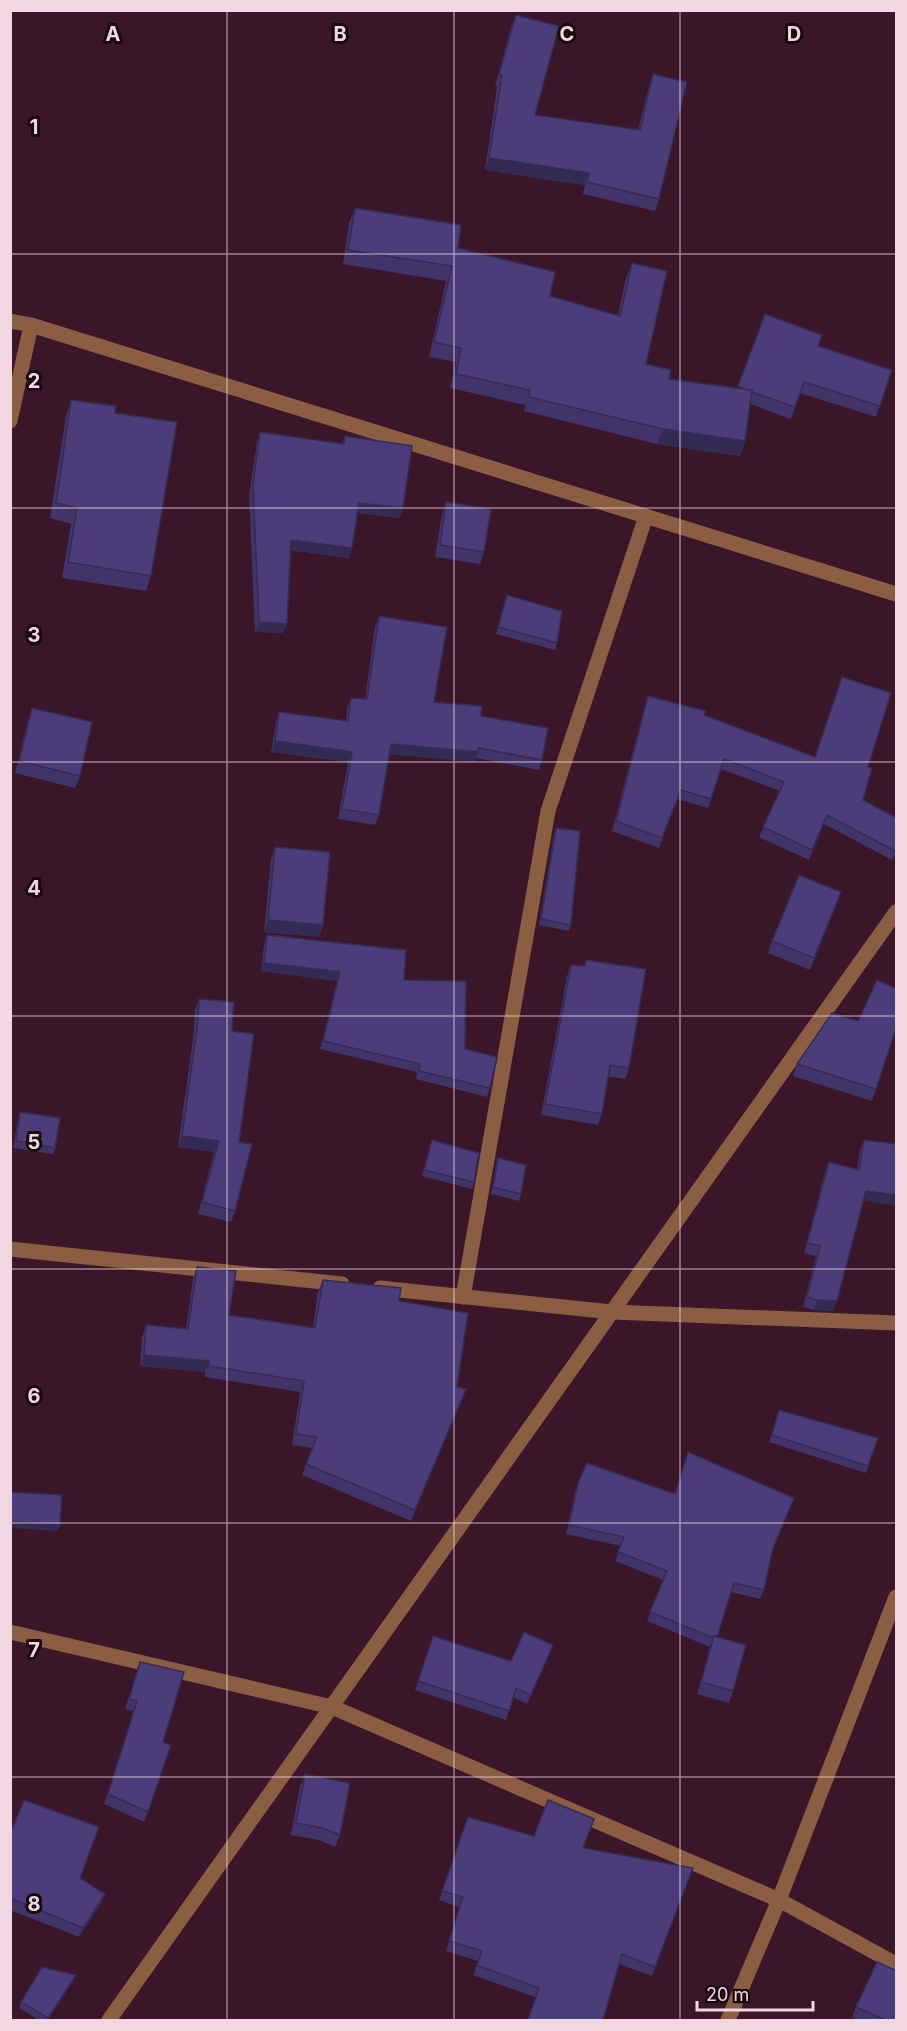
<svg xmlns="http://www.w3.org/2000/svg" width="907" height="2031" viewBox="0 0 907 2031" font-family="Inter,sans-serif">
<rect width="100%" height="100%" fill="#3b1628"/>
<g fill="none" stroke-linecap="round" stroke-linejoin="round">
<g stroke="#8b5e43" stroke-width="15">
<path d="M10 321 31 325 896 594"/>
<path d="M10 421 31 325"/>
<path d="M10 1249 342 1284"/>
<path d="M380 1288 612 1312 896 1323"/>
<path d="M463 1297 548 811 646 516"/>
<path d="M10 1632 332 1707 779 1900 896 1964"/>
<path d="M109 2020 896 912"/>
<path d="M728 2020 779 1900 896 1597"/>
</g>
</g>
<g fill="#403468">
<path d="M516 15 535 115 638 130 649 86 653 74 659 199 655 211 583 194 585 185 485 170 497 87 495 86 511 27Z"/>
<path d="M355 208 458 248 550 296 618 315 626 278 632 263 646 364 669 379 737 388 765 314 818 346 892 370 876 417 800 393 791 419 750 404 745 441 740 456 657 444 524 411 525 405 450 388 456 362 429 357 446 281 343 264 349 223Z"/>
<path d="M71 400 115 413 151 576 146 591 62 578 71 524 50 518 66 416Z"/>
<path d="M260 432 342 444 345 436 400 518 358 513 352 548 349 558 290 550 283 633 255 632 249 495 257 442Z"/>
<path d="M446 502 484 552 480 564 435 557 442 514Z"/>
<path d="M507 595 557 643 555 650 496 634Z"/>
<path d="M379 616 434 702 481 716 542 760 539 770 476 758 474 762 389 754 379 815 375 825 338 819 348 762 271 752 276 722 279 712 346 721 347 708 351 698 365 699 375 626Z"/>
<path d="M648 696 704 715 815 757 868 767 863 800 897 818V851L892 860 824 824 809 860 759 837 780 791 721 769 708 808 677 799 659 848 612 831 645 705Z"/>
<path d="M32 708 80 776 75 788 15 773 28 720Z"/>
<path d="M556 828 571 925 569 931 539 925 554 834Z"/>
<path d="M275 847 323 925 319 937 264 932 271 859Z"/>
<path d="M837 904 810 970 768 953 772 941Z"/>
<path d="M267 935 404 980 465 1049 490 1088 487 1097 416 1079 417 1072 320 1049 337 981 261 971 264 944Z"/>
<path d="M586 960 629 1068 625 1079 608 1077 602 1114 598 1125 541 1115 567 976 571 965 584 966Z"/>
<path d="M199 999 232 1031 239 1142 235 1211 231 1222 198 1214 214 1152 178 1147 193 1039 195 1010Z"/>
<path d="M797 1064 876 1089 872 1101 793 1076Z"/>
<path d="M20 1112 55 1148 53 1154 13 1148 18 1118Z"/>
<path d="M432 1140 474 1182 472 1189 422 1176Z"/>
<path d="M864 1140 863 1201 833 1311 814 1310 803 1307 816 1256 804 1253 825 1172 829 1162 857 1169 860 1150Z"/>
<path d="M498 1158 521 1194 519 1201 491 1194 496 1164Z"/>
<path d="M197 1267 229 1315 313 1327 318 1291 323 1280 399 1301 457 1387 462 1400 411 1521 302 1475 312 1448 292 1445 300 1392 205 1377V1372L140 1366 142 1337 146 1325 186 1329 193 1278Z"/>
<path d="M777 1416 878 1438 866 1473 769 1442Z"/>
<path d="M688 1452 773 1550 764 1590 760 1599 731 1592 717 1637 733 1691 729 1703 697 1694 710 1647 647 1621 663 1580 615 1561 621 1546 566 1534 575 1492 578 1483 675 1493Z"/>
<path d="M433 1636 511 1661 553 1645 527 1704 513 1697 506 1720 415 1690Z"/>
<path d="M140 1662 163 1742 171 1745 144 1822 104 1804 134 1711 125 1709Z"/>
<path d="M305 1774 340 1835 335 1847 319 1840 291 1835 300 1786Z"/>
<path d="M468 1817 534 1836 583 1848 693 1868 652 1976 619 1964 535 1997 473 1975 478 1961 446 1951 459 1907 439 1900Z"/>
<path d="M10 1834 80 1878 101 1903 79 1937 10 1910Z"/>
<path d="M73 1981 48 2020H39L19 2008 21 2002Z"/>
<path d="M856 2007 897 2020H859L852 2018Z"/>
</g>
<g fill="#342b55">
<path d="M489 158 589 173 585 185 485 170Z"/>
<path d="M663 429 745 441 740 456 657 444Z"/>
<path d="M359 503 403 508 400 518 356 513Z"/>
<path d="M291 540 352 548 349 558 287 549Z"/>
<path d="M259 622 287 624 283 633 255 632Z"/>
<path d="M275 741 352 752 348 762 271 752Z"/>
<path d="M391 744 478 752 474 762 387 754Z"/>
<path d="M268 920 323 925 319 937 264 932Z"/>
<path d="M264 963 340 972 337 981 261 971Z"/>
<path d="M182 1136 219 1141 214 1152 178 1147Z"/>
<path d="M866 1191 897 1195V1206L862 1200Z"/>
<path d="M817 1300 837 1301 833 1311 814 1310Z"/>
<path d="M144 1355 209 1361 205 1372 140 1366Z"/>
<path d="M466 1389 462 1400 411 1521 415 1510Z"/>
<path d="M10 1522 60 1525 58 1531 10 1528Z"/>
<path d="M553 1645 550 1654 527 1704 531 1695Z"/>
<path d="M105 1894 101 1903 79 1937 83 1928Z"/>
<path d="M76 1975 73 1981 48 2020H47Z"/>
</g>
<g fill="#4a3d79" stroke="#342b55" stroke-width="1.5">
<path d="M516 15 559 26 535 115 640 130 653 74 687 82 659 199 587 182 589 173 489 158 502 75 499 74Z"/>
<path d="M355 208 461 225 458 248 555 272 550 296 620 316 632 263 667 271 646 364 671 370 669 379 752 390 745 441 663 429 529 397 530 390 456 374 461 348 434 342 452 266 348 250Z"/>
<path d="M765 314 822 335 818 346 892 370 880 406 804 382 795 407 752 392V390H747L738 386Z"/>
<path d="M71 400 116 406 115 413 177 422 151 576 68 562 77 508 56 503Z"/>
<path d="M260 432 344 444 345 436 412 446 403 508 359 503 352 548 291 540 287 624 259 622 253 485Z"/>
<path d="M446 502 491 509 484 552 440 545Z"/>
<path d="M507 595 562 611 557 643 498 627Z"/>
<path d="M379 616 447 627 434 702 482 706 481 716 548 728 542 760 478 748V752L391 744 379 815 342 809 352 752 275 741 279 712 348 721 351 698 367 699Z"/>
<path d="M842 677 891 693 868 767 872 768 863 800 897 818V848L895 851 827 815 812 850 763 827 784 782 724 759 711 799 681 790 662 838 616 821 648 696 706 711 704 715 815 757Z"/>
<path d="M32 708 92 722 80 776 19 761Z"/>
<path d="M556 828 580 831 571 925 541 919Z"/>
<path d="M275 847 330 852 323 925 268 920Z"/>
<path d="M799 875 841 892 814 958 772 941Z"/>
<path d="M267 935 406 950 404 980 466 981 465 1049 497 1057 490 1088 419 1071 420 1064 323 1041 340 972 264 963Z"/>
<path d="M586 960 646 969 629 1068 610 1065 602 1114 545 1104 571 965 585 966Z"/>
<path d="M877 980 897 989V1026L876 1089 797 1064 832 1013 858 1021Z"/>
<path d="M199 999 234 1002 232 1031 254 1034 239 1142 252 1144 235 1211 202 1202 219 1141 182 1136 197 1028Z"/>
<path d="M20 1112 60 1118 55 1148 16 1141Z"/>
<path d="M432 1140 479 1153 474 1182 424 1170Z"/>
<path d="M864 1140 897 1144V1195L866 1191 837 1301 817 1300 807 1297 820 1246 807 1243 829 1162 859 1170Z"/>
<path d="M498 1158 526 1165 521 1194 493 1187Z"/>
<path d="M197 1267 236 1271 229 1315 315 1328 323 1280 401 1288 399 1301 468 1313 457 1387 466 1389 415 1510 306 1464 317 1437 296 1434 304 1381 209 1366V1361L144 1355 146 1325 188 1329Z"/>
<path d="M779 1410 878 1438 868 1466 772 1435Z"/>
<path d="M688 1452 794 1498 773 1548 764 1590 734 1583 717 1637 714 1636V1638L650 1612 667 1571 618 1552 624 1537 569 1525 578 1483 587 1463 675 1494Z"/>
<path d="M10 1492 62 1495 60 1525 10 1522Z"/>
<path d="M524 1632 553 1645 531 1695 516 1688 509 1711 418 1681 433 1636 511 1661Z"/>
<path d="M714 1636 746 1645 733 1691 701 1682Z"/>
<path d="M140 1662 184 1672 163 1742 171 1745 148 1812 108 1794 137 1701 129 1699Z"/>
<path d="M305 1774 350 1783 340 1835 323 1828 296 1823Z"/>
<path d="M24 1800 99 1827 80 1878 105 1894 83 1928 10 1898V1834Z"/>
<path d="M548 1800 594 1819 583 1848 693 1868 655 1967 622 1954 603 2020H528L539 1988 477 1965 482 1951 449 1941 463 1897 442 1891 468 1817 534 1836Z"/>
<path d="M877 1962 897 1971V2020H886L856 2007Z"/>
<path d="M42 1967 76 1975 48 2018 21 2002Z"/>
</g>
<path fill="none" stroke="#f2d7e2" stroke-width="1.5" stroke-opacity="0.55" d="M227 10V2020M454 10V2020M680 10V2020M10 254H896M10 508H896M10 762H896M10 1016H896M10 1269H896M10 1523H896M10 1777H896"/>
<g font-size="20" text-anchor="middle" font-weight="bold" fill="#f2d7e2" stroke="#18080f" stroke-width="6" stroke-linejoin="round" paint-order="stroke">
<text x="113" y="41">A</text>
<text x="340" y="41">B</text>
<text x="567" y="41">C</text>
<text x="794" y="41">D</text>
<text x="34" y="134">1</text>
<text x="34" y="388">2</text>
<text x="34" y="642">3</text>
<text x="34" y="895">4</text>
<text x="34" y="1149">5</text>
<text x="34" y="1403">6</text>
<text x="34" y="1657">7</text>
<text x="34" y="1911">8</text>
</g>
<rect width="907" height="2031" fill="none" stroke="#f2d7e2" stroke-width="24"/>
<path d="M697 2001v9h116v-9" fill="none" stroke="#f2d7e2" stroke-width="3"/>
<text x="706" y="2001" font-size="18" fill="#f2d7e2" stroke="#18080f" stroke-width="4.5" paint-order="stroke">20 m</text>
</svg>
